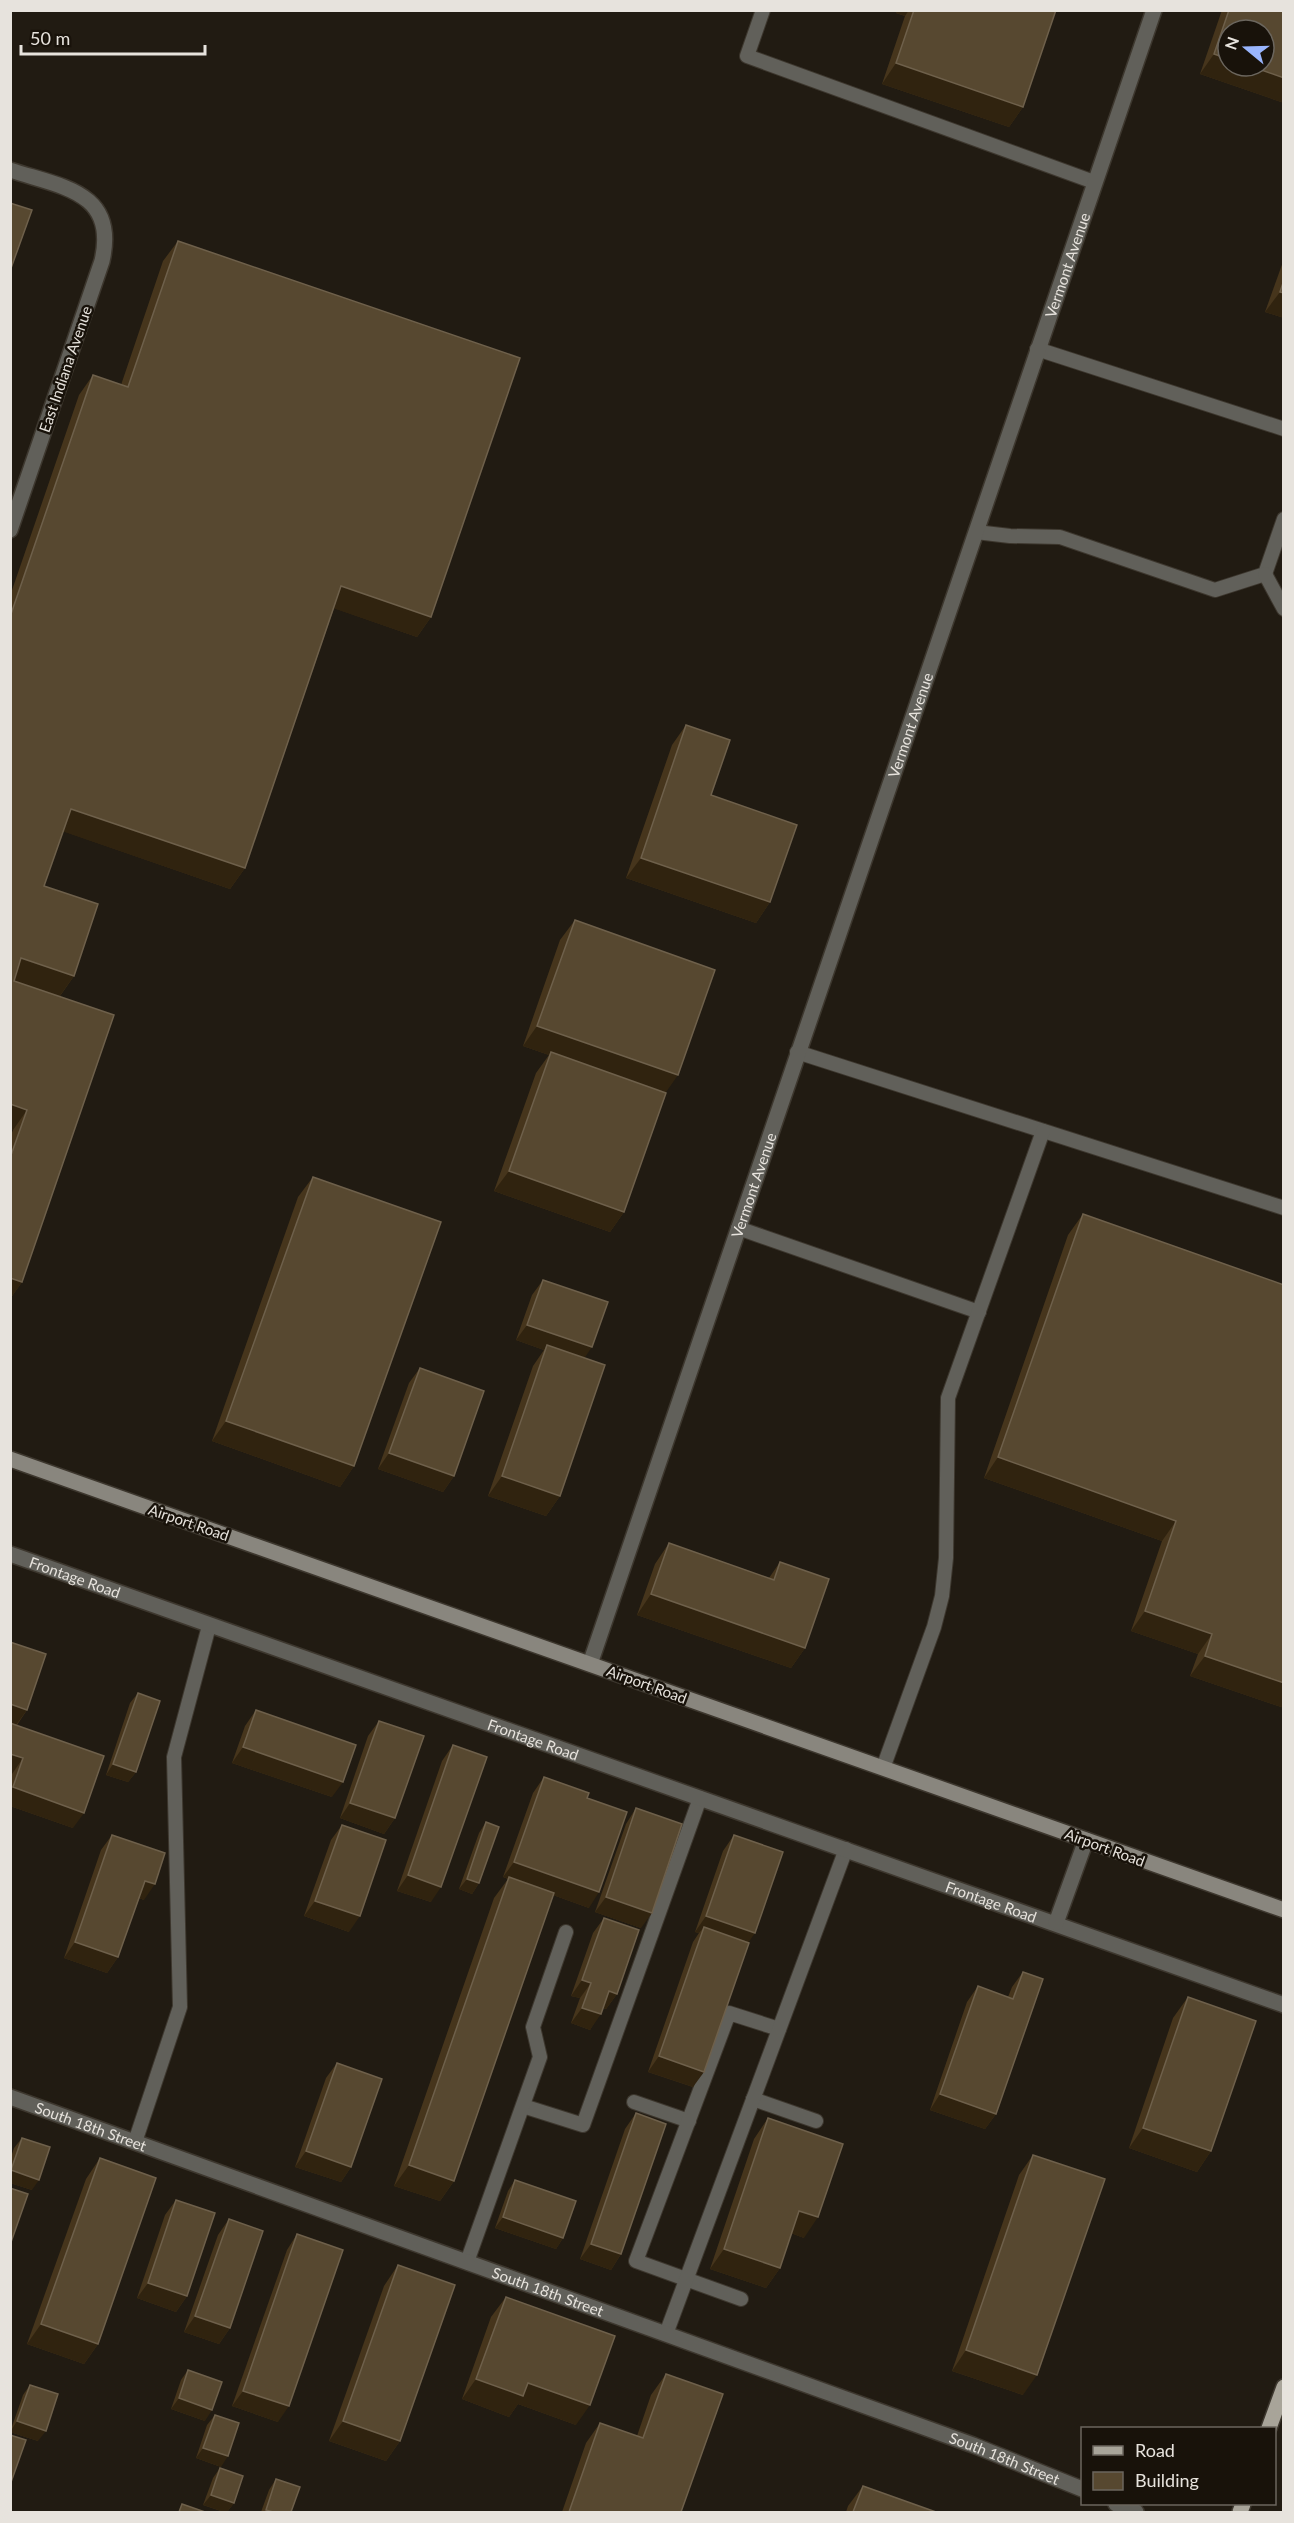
<svg xmlns="http://www.w3.org/2000/svg" width="1294" height="2523" viewBox="0 0 1294 2523" font-family="Lato,sans-serif">
<rect width="100%" height="100%" fill="#211b12"/>
<g fill="none" stroke-linecap="round" stroke-linejoin="round">
<g stroke="#3d372e" stroke-width="16">
<g id="service">
<path d="M763 10 747 56 1094 182"/>
<path d="M1037 349 1284 429"/>
<path d="M976 532 1010 536 1060 537 1215 590 1265 574 1284 519"/>
<path d="M1265 574 1284 609"/>
<path d="M797 1052 1284 1208"/>
<path d="M738 1228 979 1312"/>
<path d="M883 1768 934 1627 942 1596 946 1558 948 1398 1043 1131"/>
<path d="M753 2099 816 2121"/>
<path d="M634 2102 689 2121"/>
<path d="M523 2106 583 2125 700 1798"/>
<path d="M135 2142 180 2007 174 1757 209 1626"/>
<path d="M467 2262 540 2057 533 2027 566 1932"/>
<path d="M741 2299 636 2261 729 2013 779 2029"/>
<path d="M666 2334 846 1849"/>
</g>
</g>
<g stroke="#3d372e" stroke-width="18">
<g id="minor">
<path d="M10 170C61 187 118 191 102 261L10 530"/>
<path id="s1" d="M10 1554 1284 2005"/>
<path id="s2" d="M590 1664 1154 10"/>
<path d="M1056 1923 1086 1840"/>
<path id="s3" d="M10 2097 973 2445 1082 2489"/>
<path d="M1116 2504 1136 2512"/>
</g>
</g>
<g stroke="#3d372e" stroke-width="18">
<path id="secondary" d="M10 1459 1284 1910"/>
</g>
<g stroke="#3d372e" stroke-width="18">
<g id="primary">
<path d="M1269 2428 1284 2387"/>
<path d="M1240 2512 1243 2504"/>
</g>
</g>
<use href="#service" stroke="#61605a" stroke-width="14"/>
<use href="#minor" stroke="#61605a" stroke-width="15"/>
<use href="#secondary" stroke="#89867e" stroke-width="15"/>
<use href="#primary" stroke="#a8a499" stroke-width="15"/>
</g>
<g fill="#46351c">
<path d="M897 10H1056L1023 107 1009 127 882 84 905 16 896 13Z"/>
<path d="M1222 10H1284V103L1200 74Z"/>
<path d="M178 241 431 617 417 637 334 608 245 868 230 889 63 831 44 886 74 976 60 996 22 1282 10 1299V1137L13 1130 10 1129V596L79 395 93 375 121 385 163 261Z"/>
<path d="M1284 259V318L1265 312Z"/>
<path d="M686 725 711 795 770 902 756 923 626 878 672 745Z"/>
<path d="M575 920 665 1093 624 1212 610 1232 494 1191 536 1073 549 1055 523 1046 560 940Z"/>
<path d="M313 1177 354 1466 340 1487 212 1441 298 1197Z"/>
<path d="M1083 1214 1284 1285V1708L1190 1676 1198 1654 1131 1631 1162 1541 984 1478 1068 1235Z"/>
<path d="M543 1280 584 1358 560 1496 546 1516 488 1496 533 1366 544 1350 516 1340 532 1295Z"/>
<path d="M420 1368 454 1476 443 1492 378 1469 409 1383Z"/>
<path d="M669 1543 769 1578 780 1562 805 1648 791 1668 637 1615 655 1564Z"/>
<path d="M10 1642 27 1710 17 1725 73 1828 10 1806V1779L12 1774 10 1773Z"/>
<path d="M138 1693 136 1772 128 1782 106 1775 130 1703Z"/>
<path d="M256 1710 332 1797 232 1763 245 1726Z"/>
<path d="M379 1721 395 1818 384 1834 340 1818 368 1736Z"/>
<path d="M453 1745 431 1902 397 1891 442 1761Z"/>
<path d="M544 1777 587 1798 589 1908 553 1895 454 2181 440 2201 394 2186 494 1898 508 1879 503 1877 533 1793Z"/>
<path d="M636 1808 641 1928 595 1912 626 1824Z"/>
<path d="M486 1822 479 1883 472 1894 459 1889 479 1833Z"/>
<path d="M342 1825 349 1932 304 1916 331 1840Z"/>
<path d="M112 1835 144 1900 139 1898 118 1957 107 1973 64 1958 101 1850Z"/>
<path d="M734 1835 749 1942 693 2087 648 2072 693 1942 699 1933 695 1932 723 1851Z"/>
<path d="M604 1918 617 1994 606 2009 603 2008 590 2030 571 2023 580 1998 571 1996 593 1933Z"/>
<path d="M1023 1972 996 2114 985 2129 930 2110 967 2002 978 1986 1008 1997 1012 1987Z"/>
<path d="M1188 1997 1211 2151 1197 2172 1129 2148 1173 2018Z"/>
<path d="M337 2063 351 2167 341 2182 295 2167 326 2078Z"/>
<path d="M636 2113 621 2254 611 2270 580 2259 625 2129Z"/>
<path d="M768 2118 804 2238 791 2233 780 2268 766 2288 710 2269 754 2139Z"/>
<path d="M22 2138 32 2190 10 2183V2160L14 2148Z"/>
<path d="M1033 2155 1023 2395 952 2371 1019 2175Z"/>
<path d="M100 2158 98 2344 84 2364 27 2344 86 2179Z"/>
<path d="M515 2180 563 2238 556 2249 495 2228 508 2191Z"/>
<path d="M176 2200 187 2296 176 2312 137 2298 165 2215Z"/>
<path d="M229 2219 230 2328 219 2344 184 2332 218 2235Z"/>
<path d="M297 2234 278 2422 232 2406 287 2250Z"/>
<path d="M398 2265 400 2441 386 2461 329 2441 384 2286Z"/>
<path d="M506 2297 576 2425 518 2404 509 2417 462 2399 491 2317Z"/>
<path d="M188 2370 205 2421 171 2409 181 2380Z"/>
<path d="M666 2374 681 2512H562L586 2443 600 2423 637 2436 651 2395Z"/>
<path d="M30 2385 38 2441 10 2432 23 2395Z"/>
<path d="M215 2415 221 2467 196 2458 207 2425Z"/>
<path d="M220 2468 234 2503 227 2512H224L203 2505 213 2478Z"/>
<path d="M276 2479 291 2512H261L269 2490Z"/>
<path d="M863 2486 936 2512H846L848 2506Z"/>
</g>
<g fill="#30230f">
<path d="M897 10H909L905 16 896 13Z"/>
<path d="M1214 54 1228 59V66H1250L1284 78V103L1200 74Z"/>
<path d="M896 63 1023 107 1009 127 882 84Z"/>
<path d="M1280 292 1284 293V318L1265 312Z"/>
<path d="M341 586 431 617 417 637 327 606Z"/>
<path d="M71 809 245 868 230 889 56 829Z"/>
<path d="M641 858 770 902 756 923 626 878Z"/>
<path d="M21 958 74 976 59 997 10 980Z"/>
<path d="M537 1026 678 1075 664 1095 551 1052 549 1055 523 1046Z"/>
<path d="M10 1104 27 1110 13 1130 10 1129Z"/>
<path d="M509 1171 624 1212 610 1232 494 1191Z"/>
<path d="M10 1278 22 1282 10 1299Z"/>
<path d="M527 1325 592 1347 581 1363 547 1345 544 1350 516 1340Z"/>
<path d="M226 1421 354 1466 340 1487 212 1441Z"/>
<path d="M389 1453 454 1476 443 1492 378 1469Z"/>
<path d="M998 1457 1176 1521 1162 1541 984 1478Z"/>
<path d="M502 1476 560 1496 546 1516 488 1496Z"/>
<path d="M651 1594 805 1648 791 1668 637 1615Z"/>
<path d="M1145 1611 1212 1634 1198 1654 1131 1631Z"/>
<path d="M1205 1656 1284 1683V1708L1190 1676Z"/>
<path d="M10 1704 27 1710 16 1725 10 1723Z"/>
<path d="M243 1747 343 1782 332 1797 232 1763Z"/>
<path d="M10 1754 23 1758 12 1774 10 1773Z"/>
<path d="M113 1764 136 1772 128 1782 106 1775Z"/>
<path d="M13 1787 84 1813 73 1828 10 1806V1790Z"/>
<path d="M350 1803 395 1818 384 1834 340 1818Z"/>
<path d="M514 1862 599 1892 589 1908 503 1877Z"/>
<path d="M408 1875 441 1887 431 1902 397 1891Z"/>
<path d="M467 1879 479 1883 472 1894 459 1889Z"/>
<path d="M145 1881 155 1884 144 1900 134 1896Z"/>
<path d="M606 1897 652 1913 641 1928 595 1912Z"/>
<path d="M315 1901 360 1916 349 1932 304 1916Z"/>
<path d="M706 1916 755 1933 744 1949 704 1927 699 1933 695 1932Z"/>
<path d="M75 1942 118 1957 107 1973 64 1958Z"/>
<path d="M582 1980 591 1983 580 1998 571 1996Z"/>
<path d="M609 1991 617 1994 606 2009 598 2006Z"/>
<path d="M582 2008 601 2014 590 2030 571 2023Z"/>
<path d="M659 2056 704 2072 693 2087 648 2072Z"/>
<path d="M940 2094 996 2114 985 2129 930 2110Z"/>
<path d="M1143 2128 1211 2151 1197 2172 1129 2148Z"/>
<path d="M306 2151 351 2167 341 2182 295 2167Z"/>
<path d="M409 2165 454 2181 440 2201 394 2186Z"/>
<path d="M10 2170H11L39 2180 32 2190 10 2183Z"/>
<path d="M799 2211 818 2217 804 2238 785 2231Z"/>
<path d="M503 2217 563 2238 556 2249 495 2228Z"/>
<path d="M591 2244 621 2254 611 2270 580 2259Z"/>
<path d="M724 2249 780 2268 766 2288 710 2269Z"/>
<path d="M148 2283 187 2296 176 2312 137 2298Z"/>
<path d="M195 2316 230 2328 219 2344 184 2332Z"/>
<path d="M41 2324 98 2344 84 2364 27 2344Z"/>
<path d="M966 2350 1037 2375 1023 2395 952 2371Z"/>
<path d="M476 2379 528 2383 590 2405 576 2425 518 2404 509 2417 462 2399Z"/>
<path d="M243 2391 289 2406 278 2422 232 2406Z"/>
<path d="M179 2398 212 2410 205 2421 171 2409Z"/>
<path d="M17 2421 46 2431 38 2441 10 2432Z"/>
<path d="M343 2421 400 2441 386 2461 329 2441Z"/>
<path d="M203 2448 228 2456 221 2467 196 2458Z"/>
<path d="M211 2495 234 2503 227 2512H224L203 2505Z"/>
</g>
<g fill="#574830" stroke="#6e604b" stroke-width="1.5">
<path d="M914 10H1056L1023 107 896 63Z"/>
<path d="M1229 10H1284V78L1250 66H1264V30H1228V59L1214 54Z"/>
<path d="M10 203 32 210 10 271Z"/>
<path d="M178 241 520 358 431 617 341 586 245 868 71 809 44 886 98 904 74 976 21 958 14 981 114 1015 22 1282 10 1278V1158L27 1110 10 1104V617L93 375 128 387Z"/>
<path d="M1284 280V293L1280 292Z"/>
<path d="M686 725 730 740 711 795 797 825 770 902 641 858Z"/>
<path d="M575 920 715 970 678 1075 537 1026Z"/>
<path d="M551 1052 666 1093 624 1212 509 1171Z"/>
<path d="M313 1177 441 1222 354 1466 226 1421Z"/>
<path d="M1083 1214 1284 1285V1683L1205 1656 1212 1634 1145 1611 1176 1521 998 1457Z"/>
<path d="M543 1280 608 1302 592 1347 527 1325Z"/>
<path d="M547 1345 605 1365 560 1496 502 1476Z"/>
<path d="M420 1368 484 1391 454 1476 389 1453Z"/>
<path d="M669 1543 774 1580 780 1562 829 1579 805 1648 651 1594Z"/>
<path d="M10 1642 46 1654 27 1710 10 1704Z"/>
<path d="M138 1693 160 1701 136 1772 113 1764Z"/>
<path d="M256 1710 356 1745 343 1782 243 1747Z"/>
<path d="M379 1721 424 1736 395 1818 350 1803Z"/>
<path d="M10 1723 104 1756 84 1813 13 1787 23 1758 10 1754Z"/>
<path d="M453 1745 487 1757 441 1887 408 1875Z"/>
<path d="M544 1777 589 1793 587 1798 627 1812 599 1892 514 1862Z"/>
<path d="M636 1808 682 1824 652 1913 606 1897Z"/>
<path d="M486 1822 499 1827 479 1883 467 1879Z"/>
<path d="M342 1825 386 1840 360 1916 315 1901Z"/>
<path d="M112 1835 165 1853 155 1884 145 1881 118 1957 75 1942Z"/>
<path d="M734 1835 783 1852 755 1933 706 1916Z"/>
<path d="M509 1877 554 1893 454 2181 409 2165Z"/>
<path d="M604 1918 639 1930 617 1994 609 1991 601 2014 582 2008 591 1983 582 1980Z"/>
<path d="M704 1927 749 1943 704 2072 659 2056Z"/>
<path d="M1023 1972 1043 1979 996 2114 940 2094 978 1986 1013 1999Z"/>
<path d="M1188 1997 1256 2021 1211 2151 1143 2128Z"/>
<path d="M337 2063 382 2079 351 2167 306 2151Z"/>
<path d="M636 2113 666 2124 621 2254 591 2244Z"/>
<path d="M768 2118 843 2144 818 2217 799 2211 780 2268 724 2249Z"/>
<path d="M22 2138 50 2147 39 2180 11 2170Z"/>
<path d="M1033 2155 1105 2179 1037 2375 966 2350Z"/>
<path d="M100 2158 156 2178 98 2344 41 2324Z"/>
<path d="M515 2180 576 2201 563 2238 503 2217Z"/>
<path d="M10 2188 28 2194 10 2245Z"/>
<path d="M176 2200 215 2213 187 2296 148 2283Z"/>
<path d="M229 2219 263 2231 230 2328 195 2316Z"/>
<path d="M297 2234 343 2250 289 2406 243 2391Z"/>
<path d="M398 2265 455 2285 400 2441 343 2421Z"/>
<path d="M506 2297 615 2336 590 2405 528 2383 523 2396 476 2379Z"/>
<path d="M188 2370 222 2382 212 2410 179 2398Z"/>
<path d="M666 2374 723 2394 681 2512H569L600 2423 643 2438Z"/>
<path d="M30 2385 58 2394 46 2431 17 2421Z"/>
<path d="M215 2415 239 2423 228 2456 203 2448Z"/>
<path d="M10 2435 26 2440 10 2485Z"/>
<path d="M220 2468 243 2476 234 2503 211 2495Z"/>
<path d="M276 2479 300 2487 291 2512H273L266 2510Z"/>
<path d="M863 2486 936 2512H853Z"/>
<path d="M182 2504 205 2512H179Z"/>
</g>
<g text-anchor="middle" dominant-baseline="central" stroke-width="5" stroke-linejoin="round" paint-order="stroke">
<g font-size="15" fill="#e7e3dd" stroke="#18120a">
<text stroke="none"><textPath href="#s2" startOffset="1478">Vermont Avenue</textPath></text>
<text transform="translate(65 369) rotate(-71)">East Indiana Avenue</text>
<text stroke="none"><textPath href="#s2" startOffset="992">Vermont Avenue</textPath></text>
<text stroke="none"><textPath href="#s2" startOffset="506">Vermont Avenue</textPath></text>
<text transform="translate(189 1522) rotate(19)">Airport Road</text>
<text stroke="none"><textPath href="#s1" startOffset="69">Frontage Road</textPath></text>
<text transform="translate(647 1684) rotate(20)">Airport Road</text>
<text stroke="none"><textPath href="#s1" startOffset="555">Frontage Road</textPath></text>
<text transform="translate(1105 1847) rotate(20)">Airport Road</text>
<text stroke="none"><textPath href="#s1" startOffset="1041">Frontage Road</textPath></text>
<text stroke="none"><textPath href="#s3" startOffset="86">South 18th Street</textPath></text>
<text stroke="none"><textPath href="#s3" startOffset="572">South 18th Street</textPath></text>
<text stroke="none"><textPath href="#s3" startOffset="1058">South 18th Street</textPath></text>
</g>
</g>
<rect width="1294" height="2523" fill="none" stroke="#e7e3dd" stroke-width="24"/>
<rect x="1081" y="2427" width="195" height="78" fill="#18120a" stroke="#6b665e" stroke-width="1.5"/>
<rect x="1093" y="2446" width="30" height="9" fill="#a8a499" stroke="#6b665e" stroke-width="1.5"/>
<text x="1135" y="2457" font-size="18" fill="#e7e3dd">Road</text>
<rect x="1093" y="2472" width="30" height="18" fill="#574830" stroke="#6b665e" stroke-width="1.5"/>
<text x="1135" y="2487" font-size="18" fill="#e7e3dd">Building</text>
<g transform="translate(1246 48) rotate(289)"><circle r="28" fill="#18120a" stroke="#6b665e" stroke-width="1.5"/>
<path d="M0-4.5L10 22L0 15L-10 22Z" fill="#99b5fd"/>
<text y="-9" font-size="16" font-weight="bold" text-anchor="middle" fill="#e7e3dd">N</text>
</g>
<path d="M21 45v9h184v-9" fill="none" stroke="#e7e3dd" stroke-width="3"/>
<text x="30" y="45" font-size="18" fill="#e7e3dd" stroke="#18120a" stroke-width="4.5" paint-order="stroke">50 m</text>
</svg>
